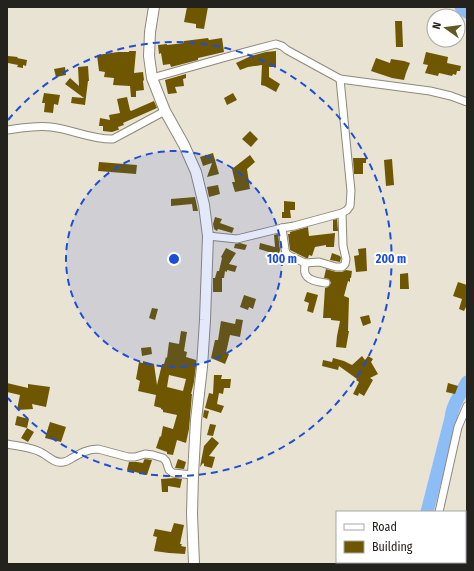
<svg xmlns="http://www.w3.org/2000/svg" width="474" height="571" viewBox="0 0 474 571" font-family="'Fira Sans Condensed',sans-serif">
<rect width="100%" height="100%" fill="#e9e3d4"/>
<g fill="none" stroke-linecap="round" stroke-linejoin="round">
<g stroke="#8cbdf6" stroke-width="13">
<path d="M461 7 467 12"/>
<path d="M427 512 451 418C452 405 461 393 467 382"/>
<path d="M416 564 417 562"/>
</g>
</g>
<g fill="#6e5700" fill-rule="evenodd">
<path d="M187 7H208L204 29 196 28V24L184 22Z"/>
<path d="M395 21H402L403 47H396Z"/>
<path d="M208 38 209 40 222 38 224 52 198 58V60L171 67 170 64 163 65 161 53 159 54 158 45 167 44V45L184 43V41Z"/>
<path d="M129 51H136L134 73 143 72 144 80 143 81 144 90 136 91V97H131L130 86 113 85 114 78 104 77 105 72 99 71 97 55 118 52H129Z"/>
<path d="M276 51V67H269V77L280 84 276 92 265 86 261 85 262 65 248 67 240 70 236 63 251 56 266 52Z"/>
<path d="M426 52 448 57 447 63 461 66 460 71H457L456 75 453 74 452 76 439 73 438 76 425 73 428 65 423 64Z"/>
<path d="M8 56 18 57 17 58 27 60 26 66 23 65V68L17 67 18 65 8 63Z"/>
<path d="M376 58 390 63 391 59 404 61 410 63 406 73 404 80 392 78 371 71Z"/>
<path d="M88 66 89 81H88L85 105 71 103 72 97 84 98 65 84 70 78 79 86 78 67Z"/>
<path d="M65 67 66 75 56 77 54 69Z"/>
<path d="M186 74V78L183 79 184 86 175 87 177 93 168 94 165 80Z"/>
<path d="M44 93 60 95 58 105 54 104 53 113 44 112 45 103H42Z"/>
<path d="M233 93 237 100 227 105 224 98Z"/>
<path d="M127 97 130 110 131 111 154 101 157 108 123 123 124 125 118 127 119 130H118L112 132 103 131V126H99L100 118 110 120 109 115 120 113 117 99Z"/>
<path d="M250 131 258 139 251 147 242 139Z"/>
<path d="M213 153 219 174 207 177 212 163 203 166 200 157Z"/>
<path d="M250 155 255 162 247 169 250 189 235 192 232 182H235L232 169Z"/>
<path d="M353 158H366V163H363V174H354Z"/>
<path d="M392 159 394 185 386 186 384 160Z"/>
<path d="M99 162 137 165 136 174 98 171Z"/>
<path d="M218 185 220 194 209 197 207 187Z"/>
<path d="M195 197 198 211H193L192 204 171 206V199Z"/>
<path d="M284 201 295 202V210H290L291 218H282V212H284Z"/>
<path d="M215 217 222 219 220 223 234 228 232 233 218 229 217 231 214 229 213 224Z"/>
<path d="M337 219 338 231H333V220Z"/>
<path d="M308 227 309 236 335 233 334 247H326V245L315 247 312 256 309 255 308 258H306L290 250 288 234H290V232Z"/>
<path d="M278 234 280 250 277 262H275V255L272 254V253L259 249 260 243 275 247 274 235Z"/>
<path d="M240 243 247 245 245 250 234 248 235 244Z"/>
<path d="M226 248 236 253 229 264 237 266 235 272 227 270V272L225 271 224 278H222V292H213V278H215L217 271H219L222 258 221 257Z"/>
<path d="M366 248 367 271 356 272 354 256 359 255 358 249Z"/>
<path d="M332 253 340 256 341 258 340 262 330 260Z"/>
<path d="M326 269 336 272H342L346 270 352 271 351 278H350V282L348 281 344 296 349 298 348 331H349L346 348 336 347 337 336 340 321 331 320V318H323L325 288 328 287 331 283 329 279 324 278Z"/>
<path d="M408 273 409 289H400V274Z"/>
<path d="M458 282 467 285V308L466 307 464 311 459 309 462 299 453 296Z"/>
<path d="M307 292 318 295 313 313 307 311 309 303 304 301Z"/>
<path d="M244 295 256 299 253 309 249 307 248 310 240 307Z"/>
<path d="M152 308 158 309 155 320 149 318Z"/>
<path d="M369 315 371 323 363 326 360 317Z"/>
<path d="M236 319 243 320 240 337 230 335 226 353 229 354 225 364 211 358 215 340H218L221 321 235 324Z"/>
<path d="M181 331 187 332 184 351 187 352 186 357 196 360V366L194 382 191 394H192L189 429 186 443 177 440 173 455 167 454V452L156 448 160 436 161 437 163 426 173 429 177 415 163 412V410L161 409V408L154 406 156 395 138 391 140 381 136 379 139 362 143 363V361L154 364 157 385 162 364H164L166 357 167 358 169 342 179 344ZM169 375 186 379 183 391 167 387Z"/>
<path d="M151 347 152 354 142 356 141 348Z"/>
<path d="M362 356 365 360 368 356 373 359 371 362 378 374 370 378 373 380 364 396 359 393 358 396 353 394 359 382 356 380 357 379 339 366 338 370 322 366 323 360 332 362 333 358 344 361 352 365Z"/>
<path d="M214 375H222L221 379H231L230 388H224L223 394 219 393 217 404 224 406 221 413 205 408 209 393 213 394Z"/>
<path d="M7 383 28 388V384L50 387 46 407 32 404 33 409 17 410 20 395 7 392Z"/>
<path d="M448 383 458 386 455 394 446 392Z"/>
<path d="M204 410 209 411 207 419 203 417Z"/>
<path d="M17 416 29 419 27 428 15 425Z"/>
<path d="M50 422 66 427 61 442 45 438Z"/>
<path d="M210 424 216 425 213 436 207 435Z"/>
<path d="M27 428 34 432 28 442 21 438Z"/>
<path d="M212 437 219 443 209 456 215 457 212 468 204 466V464L203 463 200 467 204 446Z"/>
<path d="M145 459 152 460 147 475 127 470 129 462H137L143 463 144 460Z"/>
<path d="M178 459 186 462 184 469 175 468Z"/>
<path d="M175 478 182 479 180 488 168 486V492H162L161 479Z"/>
<path d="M174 523 184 525 180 544H182L181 546 186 547 185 554 169 553 154 551 157 537 153 536 155 529 171 532Z"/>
</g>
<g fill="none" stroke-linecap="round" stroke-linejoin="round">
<g stroke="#8e897b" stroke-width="9">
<g id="street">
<path d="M152 78 230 56 276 44 282 46 287 50 340 79 430 91 451 96 467 102"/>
<path d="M7 130C21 128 37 125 51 127 71 129 93 140 113 139L165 111"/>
<path d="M282 228 285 249 286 253 290 256 305 263 319 262 336 267H342L345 264 346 259 343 246 342 213"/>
<path d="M208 236 237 239 282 228 294 226 342 213 347 210 350 206 351 191 340 79"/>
<path d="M305 263C305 266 304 270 305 273 307 281 320 282 326 283"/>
<path d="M7 444C17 446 29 447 38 451 47 454 53 464 63 462 66 462 69 460 72 458 81 453 88 449 98 449L128 457H135L145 454 153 455 163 458 166 461 169 470 173 473 193 475"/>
<path d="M439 512 458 427 467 406"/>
<path d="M427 564 428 562"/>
</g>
</g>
<g stroke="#8e897b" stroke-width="12">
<path id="secondary" d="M154 7 150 32 149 56 152 78 165 111 184 145 196 172 204 205 208 236 205 320 202 367 196 420 193 475 192 514 194 564"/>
</g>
<use href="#street" stroke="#fff" stroke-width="7"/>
<use href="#secondary" stroke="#fff" stroke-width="10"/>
</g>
<circle cx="174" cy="259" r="108" fill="#1d4ed8" fill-opacity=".12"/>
<g fill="none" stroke="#1d4ed8" stroke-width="2" stroke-dasharray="7 5">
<circle cx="174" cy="259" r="108"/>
<path d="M8 120A217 217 0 1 1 8 398"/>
</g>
<circle cx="174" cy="259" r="6" fill="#1d4ed8" stroke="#fff" stroke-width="2"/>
<g font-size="12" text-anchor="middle" font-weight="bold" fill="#1d4ed8" stroke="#fff" stroke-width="4" stroke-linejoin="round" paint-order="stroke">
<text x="282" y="263">100 m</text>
<text x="391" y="263">200 m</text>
</g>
<rect width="474" height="571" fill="none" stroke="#24221c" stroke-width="16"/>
<rect x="336" y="511" width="130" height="52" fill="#ffffff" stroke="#a7a7a4"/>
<rect x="344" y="524" width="20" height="6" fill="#ffffff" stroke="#a7a7a4"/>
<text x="372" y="531" font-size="12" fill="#24221c">Road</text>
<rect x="344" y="541" width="20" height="12" fill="#6e5700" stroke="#a7a7a4"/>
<text x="372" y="551" font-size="12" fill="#24221c">Building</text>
<g transform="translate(446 28) rotate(284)"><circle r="19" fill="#ffffff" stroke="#a7a7a4"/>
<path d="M0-3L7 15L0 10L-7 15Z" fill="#605926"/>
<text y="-6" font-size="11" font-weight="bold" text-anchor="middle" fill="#24221c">N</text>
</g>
</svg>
